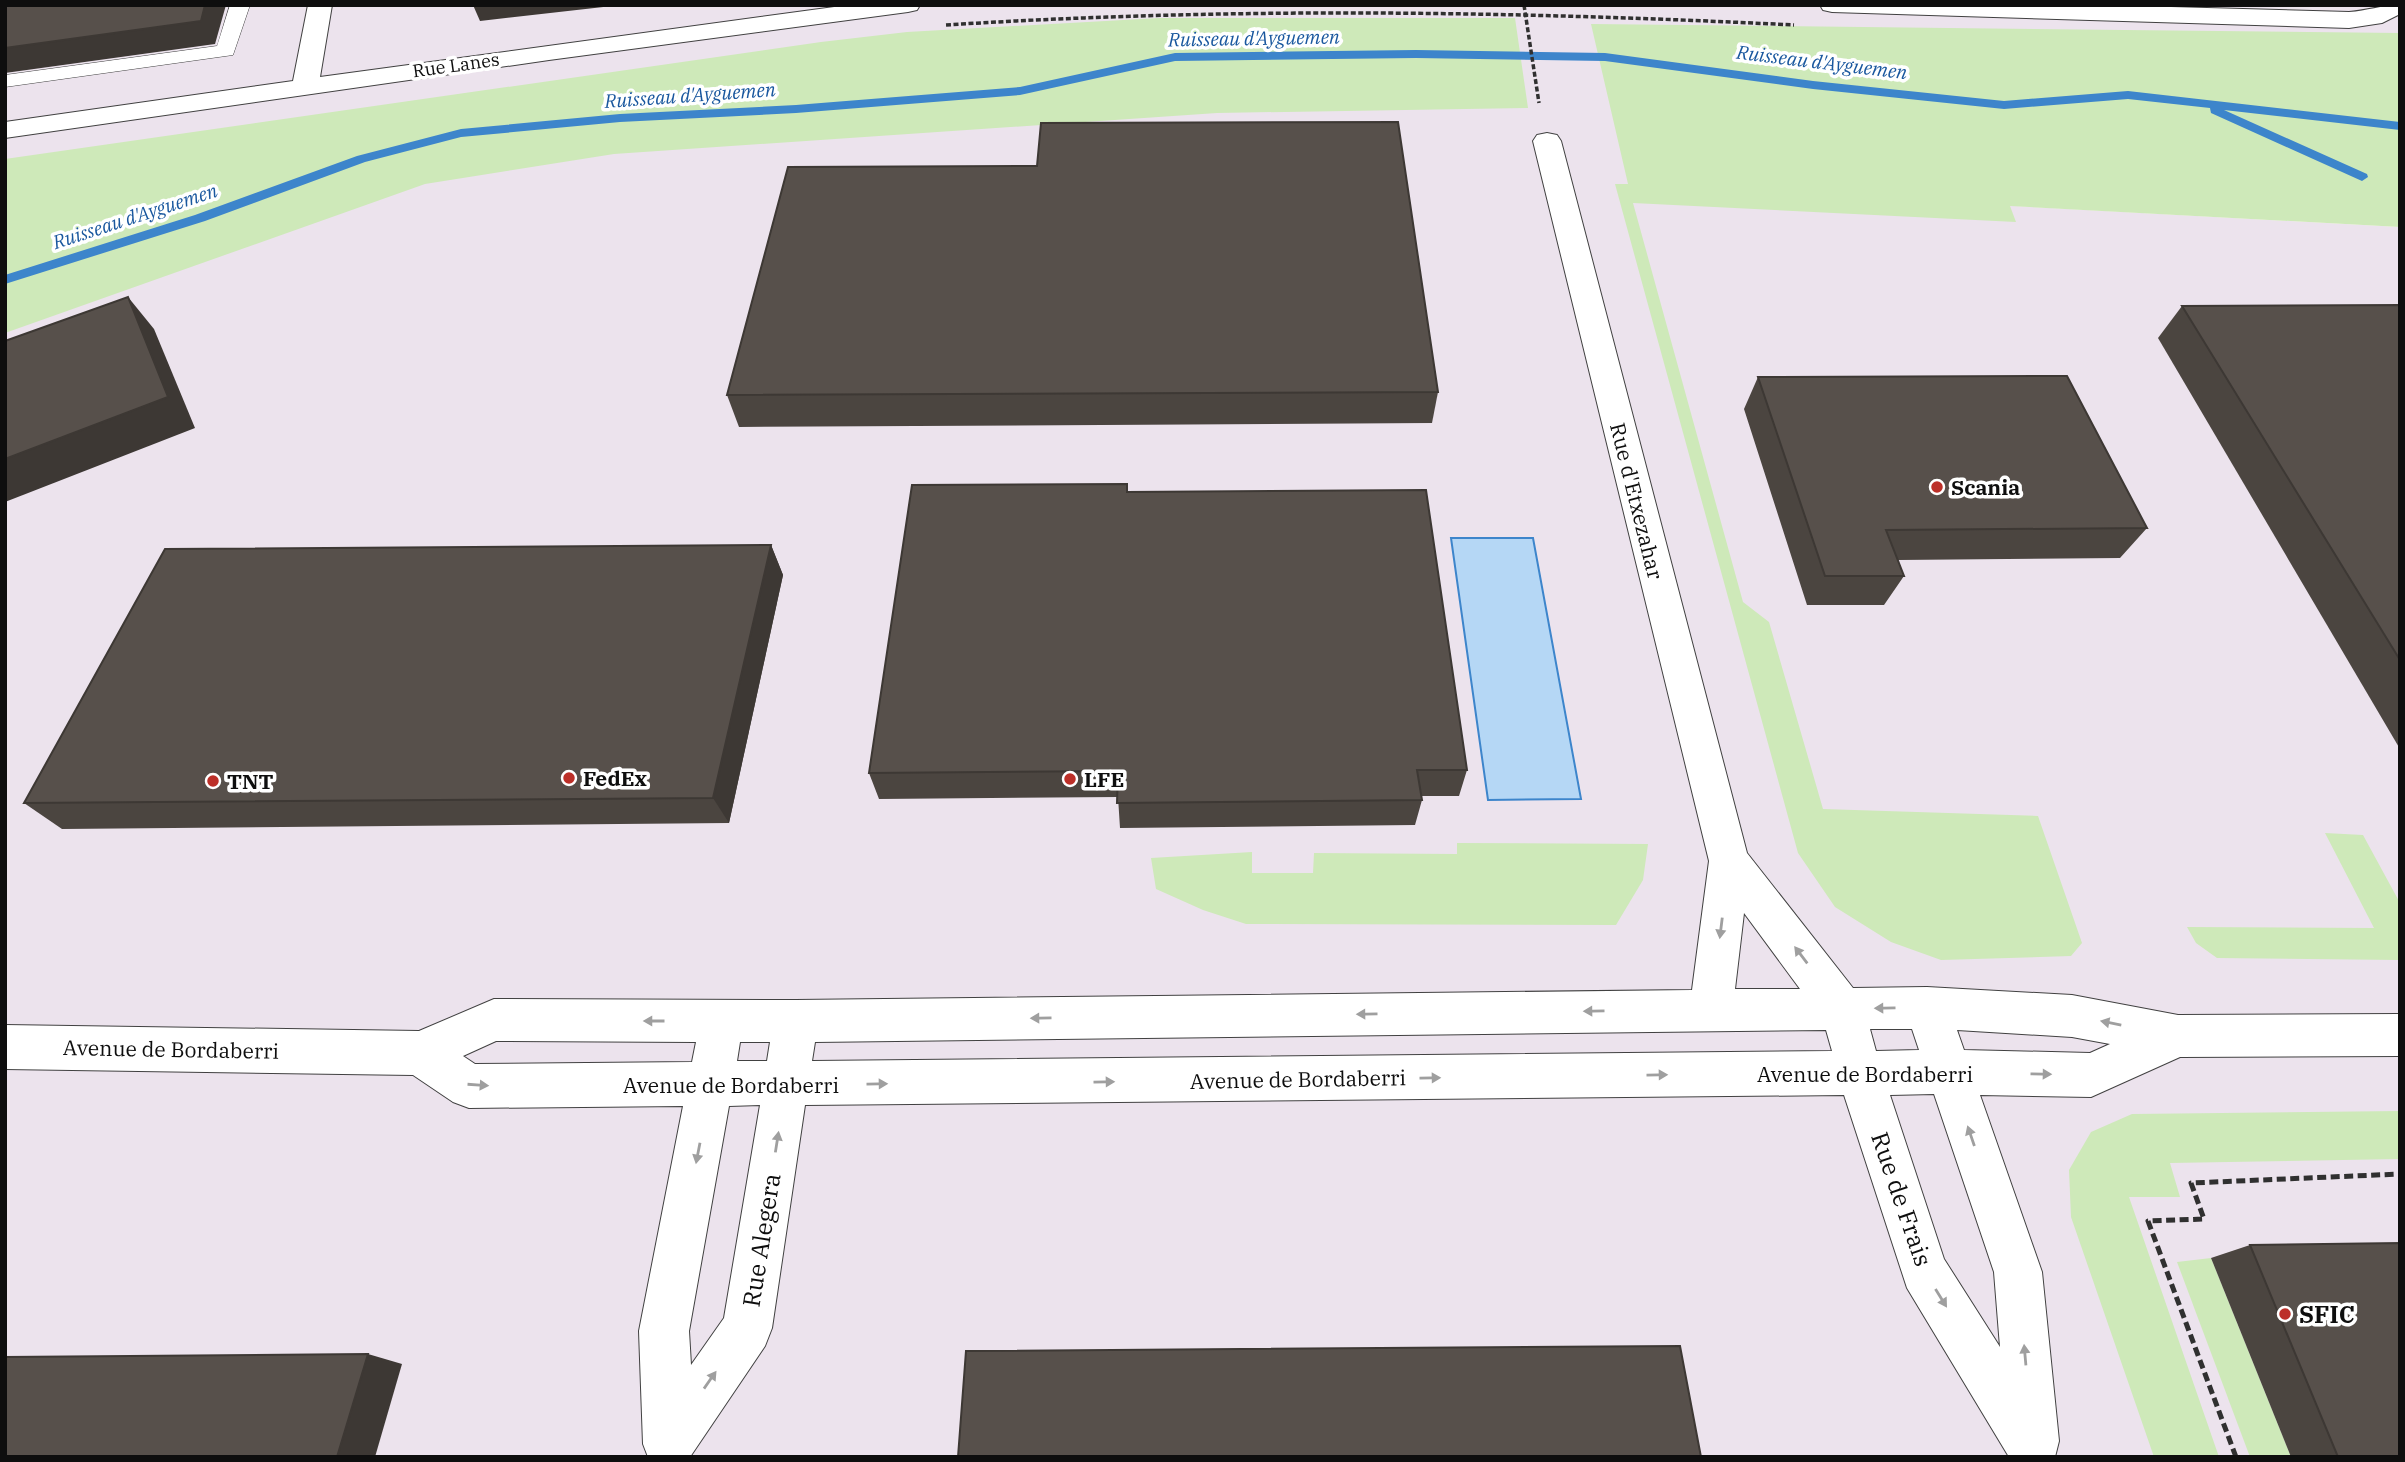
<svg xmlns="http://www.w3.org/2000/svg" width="2405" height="1462" viewBox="0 0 2405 1462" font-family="'IBM Plex Serif',serif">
<rect width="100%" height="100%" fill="#fffdef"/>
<path fill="#ece3ed" d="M5 5H2400V33L1629 185 2400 227V1457H5Z"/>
<g fill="#cee9b9">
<path d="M1159 18H1515L1528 108 1217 113 614 154 425 184 5 333V159L821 42 907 32Z"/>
<path d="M1591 24 2400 33V227L2010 206 2016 222 1633 203 1743 602 1769 622 1823 809 2038 816 2082 943 2071 956 1941 960 1891 942 1835 907 1798 853 1615 184H1628Z"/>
<path d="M2325 833 2363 835 2400 903V960L2217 958 2196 943 2187 927 2374 928Z"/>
<path d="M1457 843 1648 844 1643 880 1616 925 1246 924 1203 910 1156 889 1151 858 1252 852V873H1313L1314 853 1457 854Z"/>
<path d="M2400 1111V1159L2170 1163 2180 1197H2129L2219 1457H2154L2071 1217 2069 1170 2091 1132 2132 1114Z"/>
<path d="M2211 1258 2291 1457H2250L2177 1262Z"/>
</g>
<path fill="#b5d7f5" stroke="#3d85cb" stroke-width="2" d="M1451 538H1533L1581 799 1488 800Z"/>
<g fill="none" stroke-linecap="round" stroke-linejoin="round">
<path fill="#3d85cb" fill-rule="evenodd" d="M1416 50 1605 53 1813 81 2004 101 2128 91 2400 122V130L2224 110 2367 174 2368 177 2362 181 2211 113 2210 108 2128 99 2004 109 1813 89 1605 61 1416 58 1175 61 1020 95 796 113 620 122 461 137 365 162 205 221 5 284V275L195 215 357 156 461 129 620 114 796 105 1020 87 1175 53Z"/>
<g stroke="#414141" stroke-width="1">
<path id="lane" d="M230 5H250L233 55 5 87V75L217 46Z"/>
</g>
<g stroke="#414141" stroke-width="2">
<g id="street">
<path d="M308 5H332L320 77 849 5H920L917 10 908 12 549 60 5 138V122L293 81Z"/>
<path d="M1820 5H2099L2349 12C2367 11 2381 5 2400 5V14L2382 23 2349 28 1832 12 1823 10Z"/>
<path d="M1547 133 1557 135 1561 141 1747 853 1853 988 1927 987 2072 995 2178 1015 2400 1014V1056L2180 1057 2091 1097 1980 1095 2042 1272 2059 1441 2055 1457H2009L1907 1288 1844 1095 805 1105 772 1328 765 1346 690 1457H648L643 1444 639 1331 683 1106 469 1108 453 1102 413 1075 5 1069V1025L419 1031 494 999 796 1000 1692 990 1709 861 1533 141 1537 135ZM1744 913 1800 989H1735ZM1870 1029H1912L1919 1050 1876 1051ZM1826 1030 1832 1051 812 1061 815 1042ZM1957 1030 2072 1037 2110 1044 2090 1053 1964 1050ZM496 1041 696 1042 692 1062 475 1064 463 1056ZM740 1042H770L767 1061H737ZM1934 1094 1994 1272 2000 1347 1944 1259 1890 1095ZM760 1105 724 1318 691 1365 689 1331 729 1106Z"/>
</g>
</g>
<g stroke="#303030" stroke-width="3.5" stroke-dasharray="5 2.5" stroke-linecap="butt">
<path d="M1524 5 1539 103"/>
<path d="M946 25C1229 7 1511 11 1794 25"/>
</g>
<path stroke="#303030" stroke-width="5" stroke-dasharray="9 4.5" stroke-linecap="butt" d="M2236 1457 2148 1221 2204 1219 2191 1183 2400 1174"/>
<use href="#lane" fill="#fff" fill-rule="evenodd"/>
<use href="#street" fill="#fff" fill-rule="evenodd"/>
</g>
<g fill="#4b4540">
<path d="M2400 305V749L2158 338 2182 306Z"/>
<path d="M1758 377 2147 528 2120 558 1898 560 1904 576 1884 605H1807L1744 409Z"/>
<path d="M1438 392 1432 423 739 427 727 395Z"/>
<path d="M1128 492 1467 770 1459 796H1421L1422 800 1415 825 1120 828 1118 797 879 799 869 773Z"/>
<path d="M771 545 783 575 729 823 62 829 24 803Z"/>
<path d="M2250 1245 2400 1457H2291L2211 1258Z"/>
</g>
<g fill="#3d3834">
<path d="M205 5H226L215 44 5 73V48Z"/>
<path d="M473 5H621L480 21Z"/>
<path d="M128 297 154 329 195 428 5 502V459Z"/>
<path d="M771 545 783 575 729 823 713 798Z"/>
<path d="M368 1354 402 1364 375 1457H337Z"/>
</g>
<g fill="#57504b" stroke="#3d3834" stroke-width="2">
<path d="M5 5H205L201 21 5 48Z"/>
<path d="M1398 122 1438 392 727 395 788 167 1037 166 1041 123Z"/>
<path d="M128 297 168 397 5 459V341Z"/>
<path d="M2400 305V660L2182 306Z"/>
<path d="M2067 376 2147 528 1886 530 1904 576H1825L1758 377Z"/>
<path d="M1127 484V492L1426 490 1467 770H1417L1422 800 1117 803 1118 771 869 773 912 485Z"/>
<path d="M771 545 713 798 24 803 165 549Z"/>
<path d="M2400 1243V1457H2338L2250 1245Z"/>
<path d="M1680 1346 1701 1457H958L966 1351Z"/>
<path d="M368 1354 337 1457H5V1357Z"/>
</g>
<defs><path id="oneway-solid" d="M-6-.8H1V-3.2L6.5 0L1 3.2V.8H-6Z" transform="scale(1.75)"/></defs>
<g fill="#9f9f9f">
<use href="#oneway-solid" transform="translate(1721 928) rotate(97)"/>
<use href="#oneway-solid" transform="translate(1801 955) rotate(-127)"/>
<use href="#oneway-solid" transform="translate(1885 1008) rotate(179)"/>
<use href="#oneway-solid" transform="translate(1594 1011) rotate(179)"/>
<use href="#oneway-solid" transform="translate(1367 1014) rotate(179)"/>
<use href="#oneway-solid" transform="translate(1041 1018) rotate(179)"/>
<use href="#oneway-solid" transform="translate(654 1021) rotate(-180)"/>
<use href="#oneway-solid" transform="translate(2111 1023) rotate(-169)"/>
<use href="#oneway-solid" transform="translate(2041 1074) rotate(1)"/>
<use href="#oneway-solid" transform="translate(1657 1075) rotate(-1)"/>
<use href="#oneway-solid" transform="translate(1430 1078) rotate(-1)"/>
<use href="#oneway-solid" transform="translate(1104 1082) rotate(-1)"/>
<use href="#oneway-solid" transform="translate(877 1084) rotate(-1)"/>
<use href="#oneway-solid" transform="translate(478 1085) rotate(4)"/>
<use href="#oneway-solid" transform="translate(1971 1136) rotate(-109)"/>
<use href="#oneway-solid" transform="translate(777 1142) rotate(-81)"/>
<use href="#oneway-solid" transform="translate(698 1153) rotate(101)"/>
<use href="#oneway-solid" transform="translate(1941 1298) rotate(58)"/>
<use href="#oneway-solid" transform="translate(2025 1355) rotate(-95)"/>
<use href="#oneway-solid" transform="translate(710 1380) rotate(-55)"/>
</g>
<g fill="#bc2f28" stroke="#fff" stroke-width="2.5">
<circle cx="1937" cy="487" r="7"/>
<circle cx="569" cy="778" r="7"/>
<circle cx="1070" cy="779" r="7"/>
<circle cx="213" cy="781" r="7"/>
<circle cx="2285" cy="1314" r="7"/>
</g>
<g text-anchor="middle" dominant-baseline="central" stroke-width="7" stroke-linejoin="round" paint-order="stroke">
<g font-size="18" fill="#0e0e0e" stroke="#fff">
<text transform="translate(456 65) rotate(-8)">Rue Lanes</text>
</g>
<g font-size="19" font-style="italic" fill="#19579e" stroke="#fff">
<text transform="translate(1254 38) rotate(-1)">Ruisseau d'Ayguemen</text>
<text transform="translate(1822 62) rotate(7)">Ruisseau d'Ayguemen</text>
<text transform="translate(690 95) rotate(-4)">Ruisseau d'Ayguemen</text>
<text transform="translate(135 216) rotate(-18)">Ruisseau d'Ayguemen</text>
</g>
<g font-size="21" font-weight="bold" fill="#0e0e0e" stroke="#fff" text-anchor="start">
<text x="1951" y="487">Scania</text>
<text x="583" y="778">FedEx</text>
<text x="1084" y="779">LFE</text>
<text x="227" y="781">TNT</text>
</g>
<g font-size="21" fill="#0e0e0e" stroke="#fff">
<text transform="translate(1637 501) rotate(76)">Rue d'Etxezahar</text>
<text transform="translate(171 1049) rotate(1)">Avenue de Bordaberri</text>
<text x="1865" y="1074">Avenue de Bordaberri</text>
<text transform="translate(1298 1079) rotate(-1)">Avenue de Bordaberri</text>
<text x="731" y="1085">Avenue de Bordaberri</text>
</g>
<g font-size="24" fill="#0e0e0e" stroke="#fff">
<text transform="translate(1902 1199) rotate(71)">Rue de Frais</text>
<text transform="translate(761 1240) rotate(-81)">Rue Alegera</text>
</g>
<g font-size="24" font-weight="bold" fill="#0e0e0e" stroke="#fff" text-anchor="start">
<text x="2299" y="1314">SFIC</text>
</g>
</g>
<rect width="2405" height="1462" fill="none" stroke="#0e0e0e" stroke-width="14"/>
</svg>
